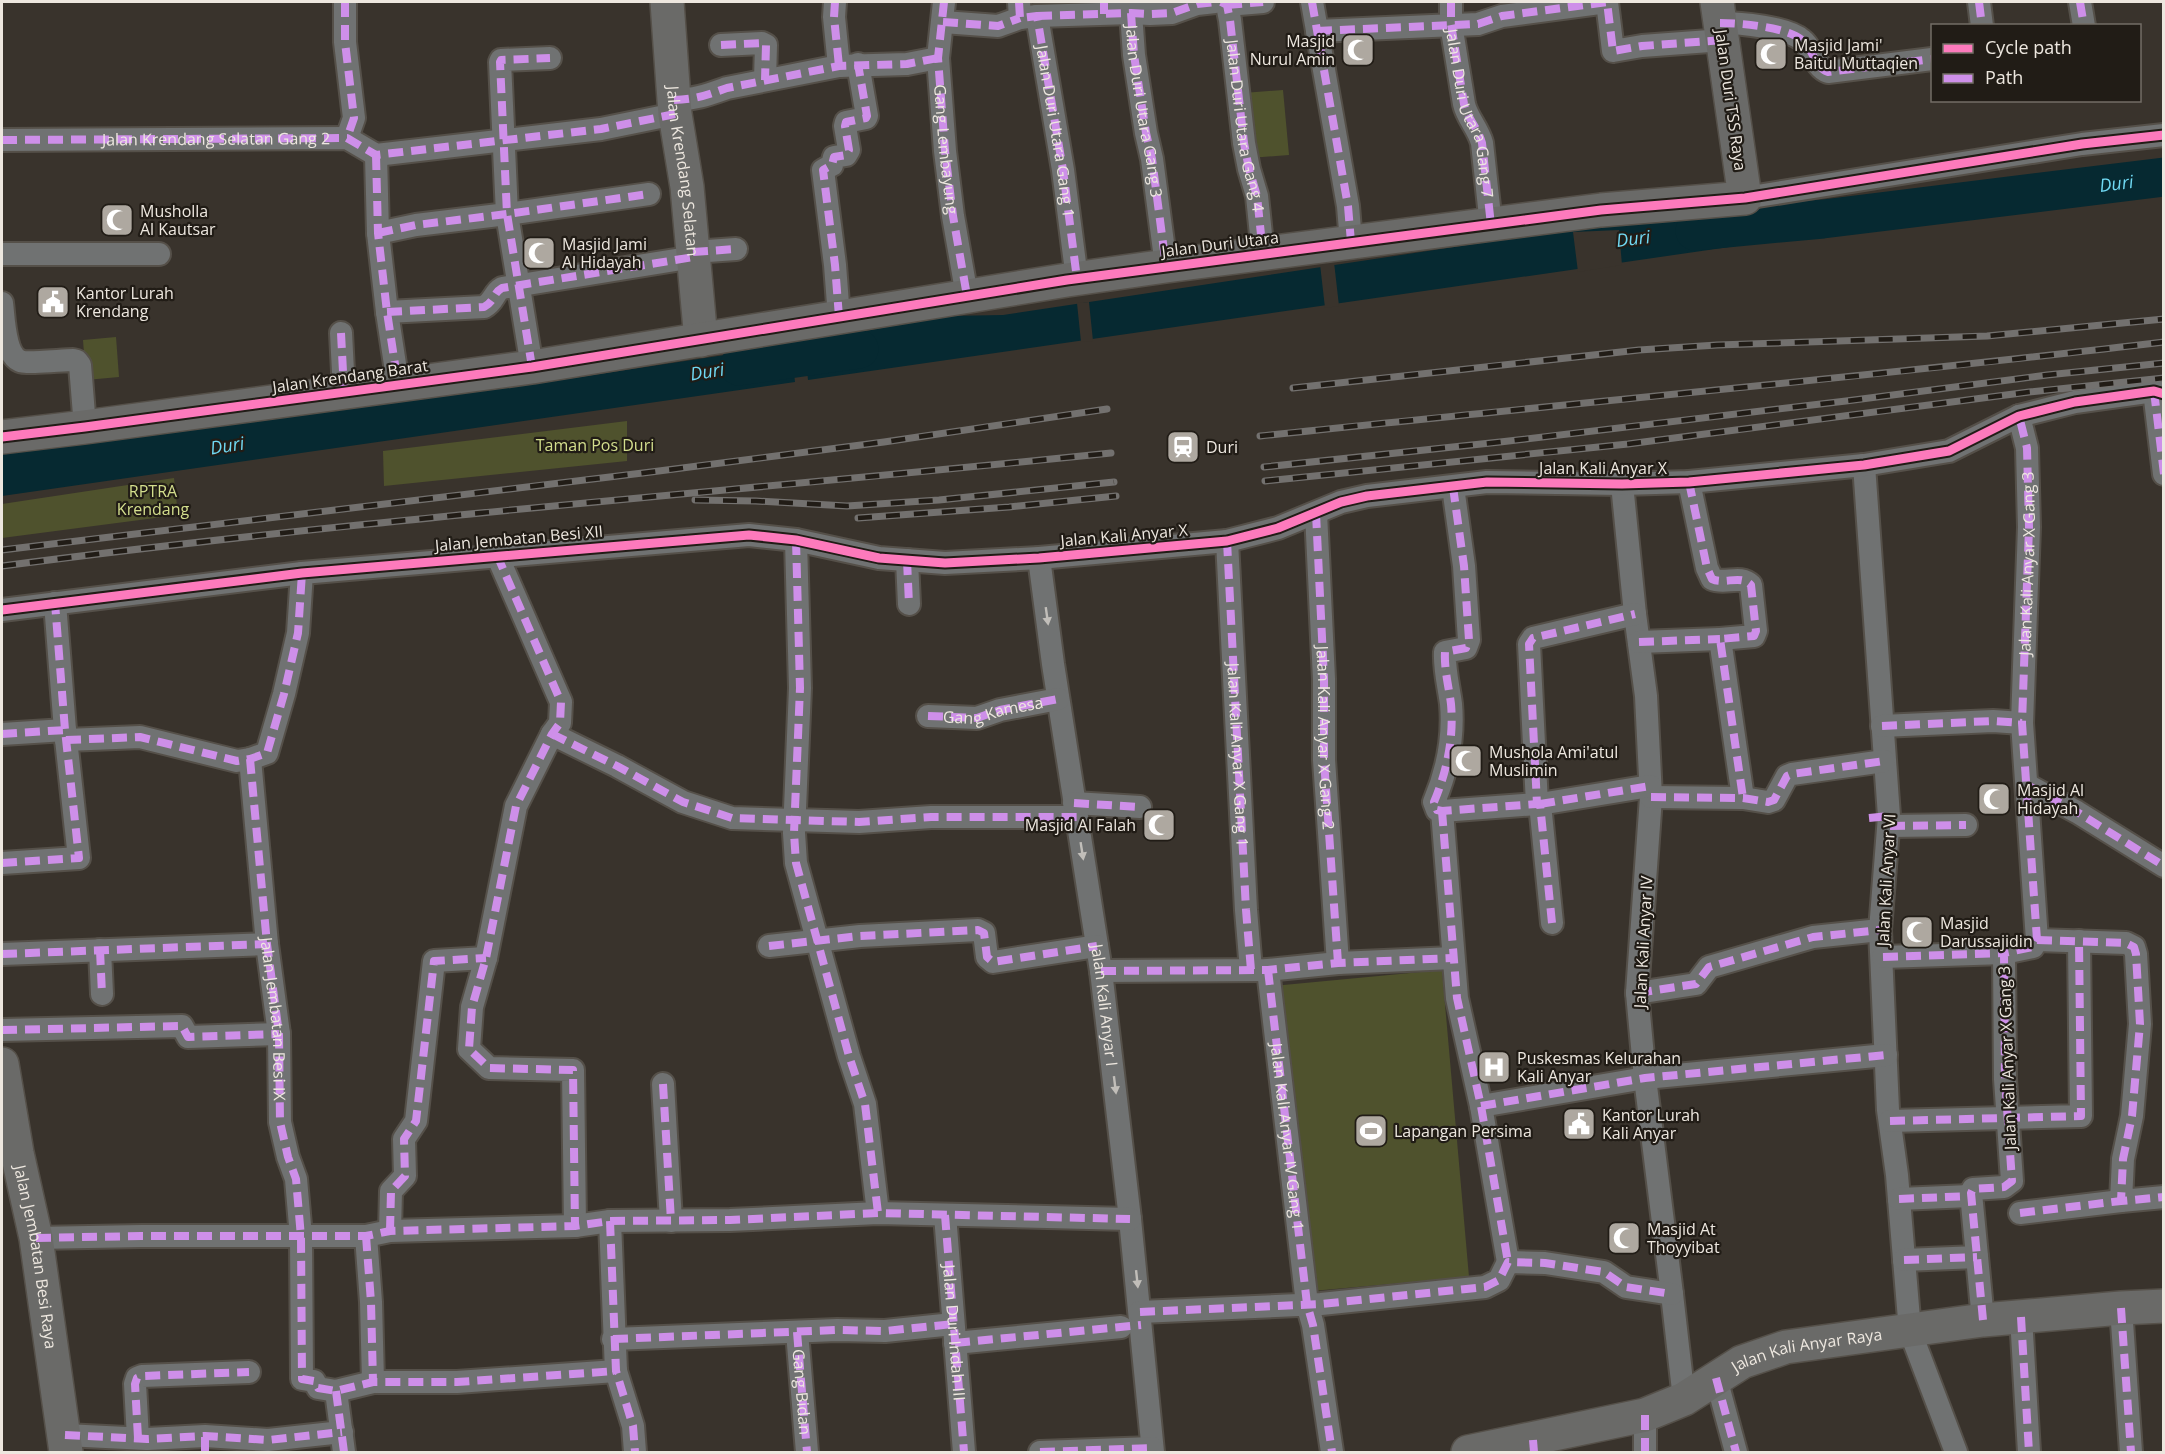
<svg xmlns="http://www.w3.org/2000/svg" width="2165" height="1454" viewBox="0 0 2165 1454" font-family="'Open Sans',sans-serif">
<rect width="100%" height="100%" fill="#39332c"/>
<g fill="#4f522d">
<path d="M1283 90 1289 155 1249 158 1243 93Z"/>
<path d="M116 337 119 377 86 380 83 340Z"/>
<path d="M627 421V461L384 486 383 451Z"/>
<path d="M174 478 178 515 2 538V504Z"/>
<path d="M1442 970 1469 1277 1301 1292 1273 986Z"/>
</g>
<g fill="#062931">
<path d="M1746 203 1750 244 808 380 804 342 948 316 1003 315Z"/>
<path d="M791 345 795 382 2 496V451L402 397 567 379Z"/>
</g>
<g fill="#39332c">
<path d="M1619 230 1622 265 1578 272 1573 232Z"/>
<path d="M1334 262 1339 306 1325 308 1320 264Z"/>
<path d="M1089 302 1093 341 1081 342 1077 303Z"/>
</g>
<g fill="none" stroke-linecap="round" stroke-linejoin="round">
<g stroke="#062931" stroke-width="39">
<path id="s1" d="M1695 231 1823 219 2164 177"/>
<path d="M739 366 859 349"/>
</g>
<g stroke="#555049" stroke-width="26">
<g id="street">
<path d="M345 2V42L354 118 347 138"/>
<path d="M835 2 834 17 839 66"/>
<path d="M944 2 938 58 945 151 953 216 967 296"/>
<path d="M1019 2 1020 18 1037 16 1063 170 1077 279"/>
<path d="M1221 2 1227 5 1230 20 1244 143 1249 169 1257 196 1263 254"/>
<path d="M1312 2 1348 206 1351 242"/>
<path d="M1451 2V24L1464 104C1467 118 1478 128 1482 143L1491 225"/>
<path d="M1979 2 1982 26"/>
<path d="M2080 2 2084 26"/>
<path d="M1227 5 1263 2"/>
<path d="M1131 13 1134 55 1146 133 1152 159 1166 266"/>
<path d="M1037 16 1131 13 1150 14 1172 13 1197 4 1215 2"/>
<path d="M943 22 998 26 1020 18"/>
<path d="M1720 23C1740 23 1787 27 1802 40 1813 48 1814 67 1828 72L1932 59"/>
<path d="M1317 31 1478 24 1502 16 1607 2 1613 51 1642 46 1723 40"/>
<path d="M721 45 762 43 766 45 765 80"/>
<path d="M674 100C697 99 707 95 727 88L839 66 907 64 938 58"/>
<path id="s2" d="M2 140 347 138 376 155 601 129 675 114"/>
<path d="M376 155 378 233 387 312 398 384"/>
<path d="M1745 198 2082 144 2164 135"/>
<path d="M378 233 416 225 507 214 649 194"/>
<path d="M693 252 736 249"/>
<path d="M2 254H159"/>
<path d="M2 303C4 317 4 354 20 361 27 364 62 360 73 360L77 361 80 365 85 427"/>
<path d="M387 312 484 307C495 301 493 293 502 288L694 257"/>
<path d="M839 317 835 265 823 170 832 165 834 157 846 155 849 150 845 126 846 122 866 118 867 116 858 64"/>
<path d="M341 333 344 391"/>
<path d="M532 367 507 214 500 62 501 60 550 58"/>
<path d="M2154 391 2164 474"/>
<path d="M1864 465 1889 816 1880 930 1888 1110 1897 1175 1910 1331 1956 1452"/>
<path d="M1689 482 1707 568 1712 579C1725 585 1740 574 1751 585L1756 631 1754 636 1720 639 1743 798"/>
<path d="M1622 484 1635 614 1646 696 1651 797 1637 993 1645 1078 1672 1294 1684 1399"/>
<path d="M1453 487 1464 566 1469 640 1466 648 1445 652C1444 669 1449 688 1451 704 1454 738 1447 771 1434 802L1437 810 1442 811 1537 804"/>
<path d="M1316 513 1324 679V760L1338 963"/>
<path d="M796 540 800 688 794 833 796 863 849 1056 865 1104 878 1213"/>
<path d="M1227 541 1246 910 1251 970"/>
<path d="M497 555 561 702 560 723 552 734 516 806 486 958 472 1007 469 1049 489 1068 573 1070 575 1226"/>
<path id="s3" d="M1039 558 1053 664 1101 971 1130 1219 1153 1452"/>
<path d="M907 560 909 604"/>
<path d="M2 610 302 573 749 535 796 540 879 558 945 563 1039 558 1227 541 1278 528 1341 502 1367 496 1487 482 1622 484 1689 482 1864 465 1949 451 2019 416 2075 402 2154 391 2164 394"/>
<path d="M1639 642 1720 639"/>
<path id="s4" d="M928 716 977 718 1000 710 1058 699"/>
<path d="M1882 726 1993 721 2022 723"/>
<path d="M2 734 65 730"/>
<path d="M552 734 617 766 683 802 732 818 859 822 931 817H1077"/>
<path d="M66 740 140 737 237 761 250 759 267 753 284 694 298 633 302 573"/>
<path id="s5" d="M250 759 267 944 279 1034 280 1122 288 1157 296 1179 301 1237 302 1379 314 1381 318 1388 336 1391 373 1382H457L616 1371"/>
<path d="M2027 785 2077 812 2164 866"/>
<path d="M1651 797 1743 798 1768 802 1774 800 1787 776 1792 774 1884 761"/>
<path d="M1074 803 1140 807"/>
<path d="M1540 804 1650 786"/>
<path d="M1442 811 1457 998 1481 1106 1508 1262"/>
<path d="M1890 826 1966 825"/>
<path d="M2 863 79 858 65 730 55 603"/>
<path d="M1552 923 1540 804H1537L1529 644 1533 638 1635 614"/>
<path d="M2037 940 2126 943 2134 947 2136 954 2140 1024 2132 1116 2123 1159 2121 1201 2164 1197"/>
<path d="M769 946 860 936 978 930 984 933 987 957 993 962 1097 946"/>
<path d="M100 950 102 994"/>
<path d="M2 954 267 944"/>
<path d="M1883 957 2004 953"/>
<path d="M1268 970 1307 1304 1313 1325 1332 1452"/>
<path d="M1101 971 1268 970 1338 963 1453 958"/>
<path d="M1637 993 1696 984 1709 967 1813 937 1880 930"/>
<path d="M2 1030 182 1026 188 1037 279 1034"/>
<path d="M663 1084 671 1221"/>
<path d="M1481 1106 1645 1078 1886 1055"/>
<path d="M1890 1121 2081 1116 2079 941"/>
<path d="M1899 1199 1970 1196"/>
<path d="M2020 1213 2121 1201"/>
<path d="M945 1215 964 1452"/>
<path d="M610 1221 616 1371 633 1426 635 1452"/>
<path d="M390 1231 391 1191 405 1176 404 1139 416 1121 434 961 486 958"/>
<path d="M366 1236 371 1302 373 1382"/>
<path d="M36 1238 141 1236H366L390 1231 575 1226 610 1221 730 1220 878 1213 1130 1219"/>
<path d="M1904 1260 1977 1257"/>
<path d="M2121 1308 2131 1452"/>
<path d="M1140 1312 1321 1304 1485 1287 1499 1280 1508 1262 1545 1263 1604 1272 1626 1287 1672 1294"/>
<path d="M2021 1317 2029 1452"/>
<path id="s6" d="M1983 1320 1971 1193 1973 1189 2004 1187 2012 1181 2005 1079 2004 953 2033 947 2037 940 2022 723 2029 527 2027 448 2019 416"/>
<path id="s7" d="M797 1332 807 1452"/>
<path d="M613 1339 837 1330 885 1331 953 1324"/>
<path d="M955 1343 1121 1327"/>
<path d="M1716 1378 1736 1452"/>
<path d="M336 1391 344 1452"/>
<path d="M1645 1415V1452"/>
<path d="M65 1435 147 1439 205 1436 268 1440 342 1432"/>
<path d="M138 1438 135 1384 137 1378 142 1376 249 1372"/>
<path d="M1040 1452 1152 1448"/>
</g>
</g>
<g stroke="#555049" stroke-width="36">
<g id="secondary">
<path id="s8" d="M667 2 675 114 687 187 701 340"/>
<path d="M2 437 85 427 532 367 1067 280 1166 266 1601 210 1745 198 1717 2"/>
<path id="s9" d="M2 1064 17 1153 36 1238 66 1452"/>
<path id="s10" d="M1468 1452 1645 1415 1684 1399 1742 1362 1786 1347 1983 1320 2121 1308 2164 1306"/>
</g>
</g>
<use href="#street" stroke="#707272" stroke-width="22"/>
<use href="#secondary" stroke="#6a6a68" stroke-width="33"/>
<g stroke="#73716f" stroke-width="7">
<g id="rail">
<path d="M1293 388 1639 350 1717 345 1987 336 2164 319"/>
<path d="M1260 436C1561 404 1863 378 2164 342"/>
<path d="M1264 467 1500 442 1846 401 2047 375 2164 363"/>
<path d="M1265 481 1628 444 2029 392 2164 378"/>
<path d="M695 500 756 501 847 506 939 500 1114 482"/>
<path d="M858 518 1009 507 1116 496"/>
<path d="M2 550 651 472 884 442 1107 409"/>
<path d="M2 566C370 518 741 491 1111 453"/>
</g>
</g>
<use href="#rail" stroke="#211c16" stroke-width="4.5" stroke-dasharray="14" stroke-linecap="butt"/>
<g stroke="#ce8fe9" stroke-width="8" stroke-dasharray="15 8" stroke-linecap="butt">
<path d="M345 2V42L354 118 347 138"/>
<path d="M835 2 834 17 839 66"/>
<path id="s11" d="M944 2 938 58 945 151 953 216 967 296"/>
<path id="s12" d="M1019 2 1020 18 1037 16 1063 170 1077 279"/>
<path d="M1104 2V14"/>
<path id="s13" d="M1221 2 1227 5 1230 20 1244 143 1249 169 1257 196 1263 254"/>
<path d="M1312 2 1348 206 1351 242"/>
<path id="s14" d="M1451 2V24L1464 104C1467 118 1478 128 1482 143L1491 225"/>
<path d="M1979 2 1982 26"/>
<path d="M2080 2 2084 26"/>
<path d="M1227 5 1263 2"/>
<path id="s15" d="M1131 13 1134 55 1146 133 1152 159 1166 266"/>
<path d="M1037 16 1131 13 1150 14 1172 13 1197 4 1215 2"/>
<path d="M943 22 998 26 1020 18"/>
<path d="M1720 23C1740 23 1787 27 1802 40 1813 48 1814 67 1828 72L1932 59"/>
<path d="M1317 31 1478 24 1502 16 1607 2 1613 51 1642 46 1723 40"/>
<path d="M721 45 762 43 766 45 765 80"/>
<path d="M674 100C697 99 707 95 727 88L839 66 907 64 938 58"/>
<path d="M2 140 347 138 376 155 601 129 675 114"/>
<path d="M376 155 378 233 387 312 398 384"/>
<path d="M378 233 416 225 507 214 649 194"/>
<path d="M693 252 736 249"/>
<path d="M387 312 484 307C495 301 493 293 502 288L694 257"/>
<path d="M839 317 835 265 823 170 832 165 834 157 846 155 849 150 845 126 846 122 866 118 867 116 858 64"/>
<path d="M341 333 344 391"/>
<path d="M532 367 507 214 500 62 501 60 550 58"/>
<path d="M2154 391 2164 474"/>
<path d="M1689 482 1707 568 1712 579C1725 585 1740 574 1751 585L1756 631 1754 636 1720 639 1743 798"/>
<path d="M1453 487 1464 566 1469 640 1466 648 1445 652C1444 669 1449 688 1451 704 1454 738 1447 771 1434 802L1437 810 1442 811 1537 804"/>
<path id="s16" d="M1316 513 1324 679V760L1338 963"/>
<path d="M796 540 800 688 794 833 796 863 849 1056 865 1104 878 1213"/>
<path id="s17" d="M1227 541 1246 910 1251 970"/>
<path d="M497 555 561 702 560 723 552 734 516 806 486 958 472 1007 469 1049 489 1068 573 1070 575 1226"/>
<path d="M907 560 909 604"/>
<path d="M1639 642 1720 639"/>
<path d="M928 716 977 718 1000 710 1058 699"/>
<path d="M1882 726 1993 721 2022 723"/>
<path d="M2 734 65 730"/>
<path d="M552 734 617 766 683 802 732 818 859 822 931 817H1077"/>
<path d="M66 740 140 737 237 761 250 759 267 753 284 694 298 633 302 573"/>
<path d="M250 759 267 944 279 1034 280 1122 288 1157 296 1179 301 1237 302 1379 314 1381 318 1388 336 1391 373 1382H457L616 1371"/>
<path d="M2027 785 2077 812 2164 866"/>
<path d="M1651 797 1743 798 1768 802 1774 800 1787 776 1792 774 1884 761"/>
<path d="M1074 803 1140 807"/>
<path d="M1540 804 1650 786"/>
<path d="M1442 811 1457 998 1481 1106 1508 1262"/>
<path d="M1869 818 1889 816"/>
<path d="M1890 826 1966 825"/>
<path d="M2 863 79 858 65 730 55 603"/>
<path d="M1552 923 1540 804H1537L1529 644 1533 638 1635 614"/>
<path d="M2037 940 2126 943 2134 947 2136 954 2140 1024 2132 1116 2123 1159 2121 1201 2164 1197"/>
<path d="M769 946 860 936 978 930 984 933 987 957 993 962 1097 946"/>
<path d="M100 950 102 994"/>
<path d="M2 954 267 944"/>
<path d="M1883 957 2004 953"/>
<path id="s18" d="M1268 970 1307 1304 1313 1325 1332 1452"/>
<path d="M1101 971 1268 970 1338 963 1453 958"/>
<path d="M1637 993 1696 984 1709 967 1813 937 1880 930"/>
<path d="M2 1030 182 1026 188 1037 279 1034"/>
<path d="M663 1084 671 1221"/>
<path d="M1481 1106 1645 1078 1886 1055"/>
<path d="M1890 1121 2081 1116 2079 941"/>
<path d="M1899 1199 1970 1196"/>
<path d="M2020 1213 2121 1201"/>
<path id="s19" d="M945 1215 964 1452"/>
<path d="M610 1221 616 1371 633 1426 635 1452"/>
<path d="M390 1231 391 1191 405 1176 404 1139 416 1121 434 961 486 958"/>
<path d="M366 1236 371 1302 373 1382"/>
<path d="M36 1238 141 1236H366L390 1231 575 1226 610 1221 730 1220 878 1213 1130 1219"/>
<path d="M1904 1260 1977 1257"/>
<path d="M2121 1308 2131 1452"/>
<path d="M1140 1312 1321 1304 1485 1287 1499 1280 1508 1262 1545 1263 1604 1272 1626 1287 1672 1294"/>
<path d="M2021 1317 2029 1452"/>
<path d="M1983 1320 1971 1193 1973 1189 2004 1187 2012 1181 2005 1079 2004 953 2033 947 2037 940 2022 723 2029 527 2027 448 2019 416"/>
<path d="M797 1332 807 1452"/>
<path d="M613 1339 837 1330 885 1331 953 1324"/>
<path d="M955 1343 1141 1325"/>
<path d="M1716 1378 1736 1452"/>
<path d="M336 1391 344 1452"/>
<path d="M1645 1415V1452"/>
<path d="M65 1435 147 1439 205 1436 268 1440 342 1432"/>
<path d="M138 1438 135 1384 137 1378 142 1376 249 1372"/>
<path d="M1533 1440 1534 1452"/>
<path d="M205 1452V1436"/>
<path d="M1040 1452 1152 1448"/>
</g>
<g stroke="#211c16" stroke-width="13">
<g id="cycleway">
<path d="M2 437 85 427 532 367 1067 280 1601 210 1745 198 2082 144 2164 135"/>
<path d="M2 610 302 573 749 535 796 540 879 558 945 563 1039 558 1227 541 1278 528 1341 502 1367 496 1487 482 1622 484 1689 482 1864 465 1949 451 2019 416 2075 402 2154 391 2164 394"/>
</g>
</g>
<use href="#cycleway" stroke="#fd7abc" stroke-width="9"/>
</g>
<defs><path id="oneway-solid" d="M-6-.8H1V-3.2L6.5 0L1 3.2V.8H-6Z" transform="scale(1.5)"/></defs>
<g fill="#c1beb9">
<use href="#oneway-solid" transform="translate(1047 616) rotate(82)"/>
<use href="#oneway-solid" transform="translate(1082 851) rotate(81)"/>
<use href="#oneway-solid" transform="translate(1115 1085) rotate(83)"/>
<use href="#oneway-solid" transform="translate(1137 1279) rotate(84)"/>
</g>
<defs>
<g id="mosque-square" transform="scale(1.725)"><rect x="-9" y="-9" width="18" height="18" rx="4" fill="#aea8a0" stroke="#211c16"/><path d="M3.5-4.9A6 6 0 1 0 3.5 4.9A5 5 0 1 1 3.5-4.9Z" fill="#fff"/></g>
<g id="civic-square" transform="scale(1.725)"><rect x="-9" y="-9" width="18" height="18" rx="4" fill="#aea8a0" stroke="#211c16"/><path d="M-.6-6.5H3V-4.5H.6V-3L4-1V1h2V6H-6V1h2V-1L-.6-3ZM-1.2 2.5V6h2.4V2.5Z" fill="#fff"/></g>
<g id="station-square" transform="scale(1.725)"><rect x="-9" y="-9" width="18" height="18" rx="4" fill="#aea8a0" stroke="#211c16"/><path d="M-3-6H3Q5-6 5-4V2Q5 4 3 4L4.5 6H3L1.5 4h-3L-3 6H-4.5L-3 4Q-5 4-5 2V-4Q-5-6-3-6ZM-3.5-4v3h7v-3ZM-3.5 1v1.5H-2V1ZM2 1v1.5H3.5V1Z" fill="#fff"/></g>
<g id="hospital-square" transform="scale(1.725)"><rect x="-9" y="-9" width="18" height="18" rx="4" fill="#aea8a0" stroke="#211c16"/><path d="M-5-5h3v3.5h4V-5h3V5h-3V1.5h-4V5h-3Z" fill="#fff"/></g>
<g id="stadium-square" transform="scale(1.725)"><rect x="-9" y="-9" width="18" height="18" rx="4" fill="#aea8a0" stroke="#211c16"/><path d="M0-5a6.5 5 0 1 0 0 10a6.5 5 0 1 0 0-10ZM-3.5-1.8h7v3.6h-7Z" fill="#fff"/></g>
</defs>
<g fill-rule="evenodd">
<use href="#mosque-square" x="1358" y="50"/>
<use href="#mosque-square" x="1771" y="54"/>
<use href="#mosque-square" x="117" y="220"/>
<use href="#mosque-square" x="539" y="253"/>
<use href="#civic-square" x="53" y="302"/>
<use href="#station-square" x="1183" y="447"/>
<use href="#mosque-square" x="1466" y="761"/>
<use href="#mosque-square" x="1994" y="799"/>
<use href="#mosque-square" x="1159" y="825"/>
<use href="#mosque-square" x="1917" y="932"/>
<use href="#hospital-square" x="1494" y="1067"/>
<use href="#civic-square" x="1579" y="1124"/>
<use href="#stadium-square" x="1371" y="1131"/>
<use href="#mosque-square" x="1624" y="1238"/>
</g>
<g text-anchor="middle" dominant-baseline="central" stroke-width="4.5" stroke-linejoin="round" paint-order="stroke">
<g font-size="16" fill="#ede7df" stroke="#211c16" text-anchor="start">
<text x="1335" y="41" text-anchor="end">Masjid<tspan x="1335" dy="18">Nurul Amin</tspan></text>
<text x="1794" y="45">Masjid Jami'<tspan x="1794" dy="18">Baitul Muttaqien</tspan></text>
<text x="140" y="211">Musholla<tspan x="140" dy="18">Al Kautsar</tspan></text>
<text x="562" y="244">Masjid Jami<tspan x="562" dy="18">Al Hidayah</tspan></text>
<text x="76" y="293">Kantor Lurah<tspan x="76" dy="18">Krendang</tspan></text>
<text x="1206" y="447">Duri</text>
<text x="1489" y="752">Mushola Ami'atul<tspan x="1489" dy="18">Muslimin</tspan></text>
<text x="2017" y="790">Masjid Al<tspan x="2017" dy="18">Hidayah</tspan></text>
<text x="1136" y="825" text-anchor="end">Masjid Al Falah</text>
<text x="1940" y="923">Masjid<tspan x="1940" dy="18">Darussajidin</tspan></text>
<text x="1517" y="1058">Puskesmas Kelurahan<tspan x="1517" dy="18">Kali Anyar</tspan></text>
<text x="1602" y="1115">Kantor Lurah<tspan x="1602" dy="18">Kali Anyar</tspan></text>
<text x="1394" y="1131">Lapangan Persima</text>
<text x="1647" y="1229">Masjid At<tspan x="1647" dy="18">Thoyyibat</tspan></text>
</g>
<g font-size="16" fill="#ede7df" stroke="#211c16">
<text transform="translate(1731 100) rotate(82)">Jalan Duri TSS Raya</text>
<text stroke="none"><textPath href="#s15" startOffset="99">Jalan Duri Utara Gang 3</textPath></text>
<text stroke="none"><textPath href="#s14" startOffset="114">Jalan Duri Utara Gang 7</textPath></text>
<text stroke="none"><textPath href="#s13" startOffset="129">Jalan Duri Utara Gang 4</textPath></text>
<text stroke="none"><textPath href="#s12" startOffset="150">Jalan Duri Utara Gang 1</textPath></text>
<text stroke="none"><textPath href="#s2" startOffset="214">Jalan Krendang Selatan Gang 2</textPath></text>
<text stroke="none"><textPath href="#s11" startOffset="148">Gang Lembayung</textPath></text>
<text stroke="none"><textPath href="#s8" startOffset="170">Jalan Krendang Selatan</textPath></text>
<text transform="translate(1220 244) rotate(-7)">Jalan Duri Utara</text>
<text transform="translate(350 376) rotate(-8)">Jalan Krendang Barat</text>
<text x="1603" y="468">Jalan Kali Anyar X</text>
<text transform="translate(1124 535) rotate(-5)">Jalan Kali Anyar X</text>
<text transform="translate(519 538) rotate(-5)">Jalan Jembatan Besi XII</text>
<text stroke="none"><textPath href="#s6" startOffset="816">Jalan Kali Anyar X Gang 3</textPath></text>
<text stroke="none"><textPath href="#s4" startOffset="66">Gang Kamesa</textPath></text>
<text stroke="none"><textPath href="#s16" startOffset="225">Jalan Kali Anyar X Gang 2</textPath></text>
<text stroke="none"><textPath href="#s17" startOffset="214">Jalan Kali Anyar X Gang 1</textPath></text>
<text transform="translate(1886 880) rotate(-87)">Jalan Kali Anyar VI</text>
<text transform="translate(1643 942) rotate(-87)">Jalan Kali Anyar IV</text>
<text stroke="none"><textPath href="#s3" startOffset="452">Jalan Kali Anyar I</textPath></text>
<text stroke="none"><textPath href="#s5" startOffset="261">Jalan Jembatan Besi IX</textPath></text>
<text transform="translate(2007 1058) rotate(-92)">Jalan Kali Anyar X Gang 3</text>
<text stroke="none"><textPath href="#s18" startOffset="168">Jalan Kali Anyar IV Gang 1</textPath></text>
<text stroke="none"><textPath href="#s9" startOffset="196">Jalan Jembatan Besi Raya</textPath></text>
<text stroke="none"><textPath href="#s19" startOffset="118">Jalan Duri Indah III</textPath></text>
<text stroke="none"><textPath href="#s10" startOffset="358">Jalan Kali Anyar Raya</textPath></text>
<text stroke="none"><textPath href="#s7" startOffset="60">Gang Bidan</textPath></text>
</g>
<g font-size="16" fill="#d3de8d" stroke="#211c16">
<text x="595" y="445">Taman Pos Duri</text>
<text x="153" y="491">RPTRA<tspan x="153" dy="18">Krendang</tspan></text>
</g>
<g font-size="18" font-style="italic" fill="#70d9f3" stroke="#211c16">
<text stroke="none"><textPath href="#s1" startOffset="424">Duri</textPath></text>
<text transform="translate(1633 238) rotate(-7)">Duri</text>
<text transform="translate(707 371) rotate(-9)">Duri</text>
<text transform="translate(227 445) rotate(-9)">Duri</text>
</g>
</g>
<rect width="2165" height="1454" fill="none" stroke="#ede7df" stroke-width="6"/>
<rect x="1931" y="24" width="210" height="78" fill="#211c16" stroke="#736d66" stroke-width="1.5"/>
<rect x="1943" y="44" width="30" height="9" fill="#fd7abc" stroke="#736d66" stroke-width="1.5"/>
<text x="1985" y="54" font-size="18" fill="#ede7df">Cycle path</text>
<rect x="1943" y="74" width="30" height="9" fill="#ce8fe9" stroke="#736d66" stroke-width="1.5"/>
<text x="1985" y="84" font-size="18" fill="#ede7df">Path</text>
</svg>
